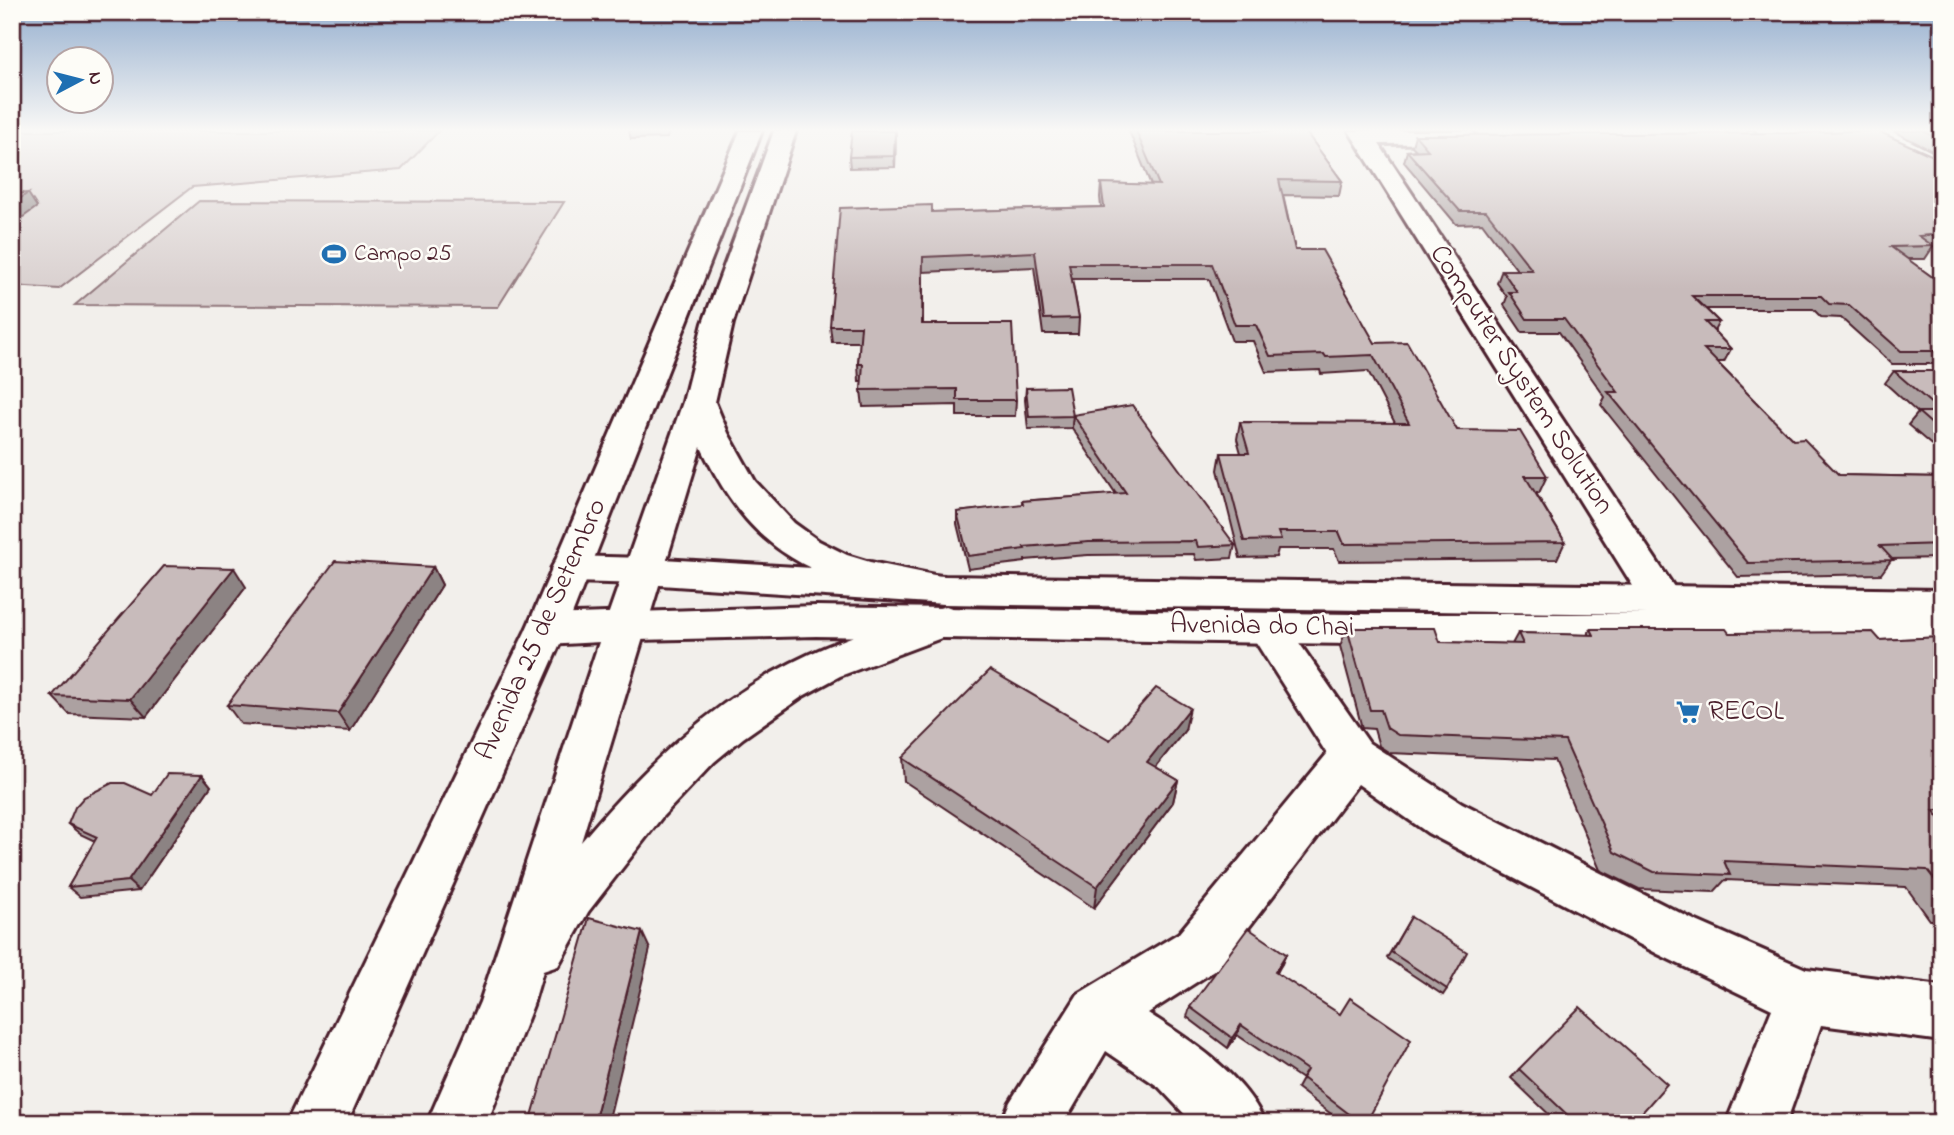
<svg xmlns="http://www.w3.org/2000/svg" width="1954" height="1135" viewBox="0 0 1954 1135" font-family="'Indie Flower',sans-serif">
<rect width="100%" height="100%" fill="#f2efeb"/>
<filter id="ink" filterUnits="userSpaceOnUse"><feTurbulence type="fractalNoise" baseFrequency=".0143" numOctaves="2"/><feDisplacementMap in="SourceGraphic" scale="14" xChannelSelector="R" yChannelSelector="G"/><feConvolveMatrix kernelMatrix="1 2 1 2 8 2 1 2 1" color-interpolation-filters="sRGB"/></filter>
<g filter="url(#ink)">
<g fill="#d9d0cf" stroke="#92787d" stroke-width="2">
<path d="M12 131H439L401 170 192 187 59 289 12 286Z"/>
<path d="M199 201 564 202 498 307 75 305Z"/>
</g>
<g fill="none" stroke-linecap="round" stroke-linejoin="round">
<g stroke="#4a1f2b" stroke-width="6">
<g id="minor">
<path d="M1349 131H1471L1477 136 1474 141 1466 143 1379 144 1696 620 1702 631 1696 642 1682 646 1668 642Z"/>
<path d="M1728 131H1753L1756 135 1753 140C1742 142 1734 140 1728 131Z"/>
<path d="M1267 613 1281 617 1369 743 1462 803 1694 920 1806 969 1942 986V1041L1821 1025 1786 1123H1726L1772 1009 1658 954 1428 833 1358 784 1217 969 1148 1013C1191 1041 1244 1074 1265 1123H1193L1159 1087 1106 1051 1064 1123H1001L1010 1102 1078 994 1179 933 1327 754 1247 628 1253 617Z"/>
</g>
</g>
<g stroke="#4a1f2b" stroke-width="6">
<path id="secondary" d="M570 556 645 558 945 576 1942 590V646L1352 644 816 636 636 640 546 645 532 641 526 630 532 619 546 615 816 606 1352 614H1647L945 604 645 584 570 582 556 578 551 569 556 560Z"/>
</g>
<g stroke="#4a1f2b" stroke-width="6">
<g id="trunk">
<path d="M740 131H762L566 630 347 1123H287L526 630Z"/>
<path d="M774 131H796L733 323 715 402 728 433 755 481 794 523 819 541 847 555 870 562 959 580 965 590 959 600 945 604C824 581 758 567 701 447L581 842C641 771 707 705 791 663 840 638 894 622 946 606L960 611 966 621 960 631 840 676 803 696 743 738 714 762 662 817 588 912 558 966 543 971 533 1005 487 1123H427L480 1002 605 624 683 402 703 323Z"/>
</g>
</g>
<use href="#minor" fill="#fdfcf7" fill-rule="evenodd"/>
<use href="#secondary" fill="#fdfcf7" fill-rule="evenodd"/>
<use href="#trunk" fill="#fdfcf7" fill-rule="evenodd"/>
</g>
<g fill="#aca1a1" stroke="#4a1f2b" stroke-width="2">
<path d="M629 131H669L667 138 631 139Z"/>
<path d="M896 131 895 167 850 168 849 157Z"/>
<path d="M1129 131H1305L1342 181 1339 196 1283 195 1295 250 1375 343 1457 430 1547 476 1539 493H1536L1565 542 1557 559 1339 561 1334 549H1278L1276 557 1240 558 1218 470 1221 453H1241L1237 439 1240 422 1395 423 1368 371 1321 374 1320 370 1266 372 1253 341H1232L1209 279H1072L1079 318 1078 334H1043L1034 267 923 272V324L1016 400 1015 416H957V405L863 407 861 390 862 381H859L858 364 860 342H832L830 326 932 212 1101 207 1100 197 1101 183 1151 185Z"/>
<path d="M1893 131H1942V156Z"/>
<path d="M1415 135 1942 160V246L1933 247 1925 259H1907L1942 284V364H1892L1841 318 1821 317 1813 309H1706L1719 322 1714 331 1731 349 1724 362H1717L1793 440 1839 475 1942 477V558L1892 559 1881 574 1738 577 1601 405 1605 397 1559 332H1522L1504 305 1507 297 1497 283 1502 270H1517L1482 223 1456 224 1404 162 1407 151 1416 150 1412 146Z"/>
<path d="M1894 371 1942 372V454L1908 425 1918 413 1885 383Z"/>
<path d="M1026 388 1073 416 1072 428 1028 429 1025 400Z"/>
<path d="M1073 415 1235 545 1232 558 1196 560 1194 554 1088 555 1025 560V562L968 569 957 524V512L1022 505V501L1116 494 1072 428Z"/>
<path d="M433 567 442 585 350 731 241 724 227 705Z"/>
<path d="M246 587 146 717 69 714 52 696Z"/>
<path d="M1347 628 1440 642 1512 644 1518 633 1587 635 1591 629 1880 640 1942 637V920H1930L1906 887 1725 880 1714 892 1639 889 1600 870 1554 760 1390 753 1379 746 1374 729 1362 728 1340 646Z"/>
<path d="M1185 730 1156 767 1178 780 1173 802 1094 908 904 781 902 758 1110 740Z"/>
<path d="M202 775 211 786 139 891 80 897 68 887 95 841 80 834 68 824 152 795Z"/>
<path d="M1411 917 1447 989 1443 995 1387 958Z"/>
<path d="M1286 954 1277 973 1366 1123H1343L1297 1088 1302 1079 1237 1035 1228 1048 1187 1017 1190 1007Z"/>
<path d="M1519 1069 1633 1123H1558L1511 1078Z"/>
</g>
<g fill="#8c8383" stroke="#4a1f2b" stroke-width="2">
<path d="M895 131H896L895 167 894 156Z"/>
<path d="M28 193 37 207 12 225V204Z"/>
<path d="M433 567 442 585 350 731 338 713Z"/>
<path d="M234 568 246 587 146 717 130 699Z"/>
<path d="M1190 708 1185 730 1142 784 1147 762Z"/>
<path d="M202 775 211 786 139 891 128 881Z"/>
<path d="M1178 780 1173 802 1094 908 1097 887Z"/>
<path d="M642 932 650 949 608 1123H594Z"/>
<path d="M1286 954 1282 964 1270 982 1275 972Z"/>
<path d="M1241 1025 1237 1035 1228 1048 1232 1038Z"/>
</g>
<g fill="#c8bbbb" stroke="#4a1f2b" stroke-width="2">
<path d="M852 131H895L894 156 849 157Z"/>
<path d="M1136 131H1305L1342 181 1279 180 1295 250H1322L1375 343 1407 342 1457 430 1520 431 1547 476H1525L1565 542 1344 544 1339 532H1278L1281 540 1244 541 1221 453H1249L1240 422 1409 423 1373 355 1326 357 1324 354 1270 356 1256 325H1235L1212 264H1069L1079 318 1044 319 1035 252 923 257 922 324H1012L1016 400H957V389L861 390 863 364H858L861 326H830L840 208 932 205V212L1104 207 1101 183 1159 185Z"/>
<path d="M1850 131H1878L1942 160V234L1919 236 1933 246 1891 247 1942 284V351H1901L1849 305 1829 304 1821 296H1692L1719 322H1705L1731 349H1704L1793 440 1804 439 1839 475 1942 477V544L1880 546 1893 560 1748 563 1608 392H1618L1564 319H1527L1509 292H1517L1502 270H1532L1486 211H1460L1407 151 1428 150 1415 135 1797 133Z"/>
<path d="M1922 131H1942V140Z"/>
<path d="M28 193 12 204V194Z"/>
<path d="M1894 371H1940L1942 372V406H1934Z"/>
<path d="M1068 387 1073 416 1029 417 1026 388Z"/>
<path d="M1132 405 1235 545 1198 547 1196 541 1089 542 1024 547 1025 549 968 556 957 512 1023 504 1022 501 1126 493 1073 415Z"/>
<path d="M1918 412H1942V433Z"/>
<path d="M335 561 433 567 338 713 227 705Z"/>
<path d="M164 566 234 568 130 699 52 696Z"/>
<path d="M1347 628H1435L1440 642 1523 644 1518 633 1594 635 1591 629H1726L1729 633 1873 632 1880 640 1942 637V810H1933L1942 821V889L1927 870 1724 861 1730 875 1654 872 1614 852 1565 741 1398 735 1387 728 1381 710H1370Z"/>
<path d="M990 670 1110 740 1156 688 1190 708 1147 762 1178 780 1097 887 902 758Z"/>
<path d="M167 774 202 775 128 881 68 887 97 837 68 824 75 807 84 797 112 783H125L152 795Z"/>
<path d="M1411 917 1467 952 1447 989 1391 952Z"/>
<path d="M589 918 642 932 594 1123H530Z"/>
<path d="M1248 928 1286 954 1275 972 1340 1014 1350 998 1411 1040 1366 1123H1361L1302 1078 1307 1070 1241 1025 1232 1038 1190 1007Z"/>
<path d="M1580 1007 1667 1084 1633 1123H1576L1519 1069Z"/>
</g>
</g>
<linearGradient id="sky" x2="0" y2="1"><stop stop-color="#94aece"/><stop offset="0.45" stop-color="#f9f8f6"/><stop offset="1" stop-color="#f9f8f6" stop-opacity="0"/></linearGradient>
<rect width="1954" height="289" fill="url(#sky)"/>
<defs>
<g id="stadium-bare" transform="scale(1.89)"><path d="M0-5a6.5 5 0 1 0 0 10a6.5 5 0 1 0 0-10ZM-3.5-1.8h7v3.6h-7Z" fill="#1f6fb2" stroke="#fdfcf7" stroke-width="2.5" paint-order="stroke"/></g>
<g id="supermarket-bare" transform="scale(1.89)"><path d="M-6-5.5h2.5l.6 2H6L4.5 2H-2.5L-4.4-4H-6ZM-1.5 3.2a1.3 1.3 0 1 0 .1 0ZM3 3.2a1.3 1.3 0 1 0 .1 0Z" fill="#1f6fb2" stroke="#fdfcf7" stroke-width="2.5" paint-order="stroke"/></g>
</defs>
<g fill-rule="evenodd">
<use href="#stadium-bare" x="334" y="254"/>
<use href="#supermarket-bare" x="1688" y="712"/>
</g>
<g text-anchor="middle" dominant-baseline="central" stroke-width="5" stroke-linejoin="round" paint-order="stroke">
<g font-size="23" fill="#4a1f2b" stroke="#fdfcf7" text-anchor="start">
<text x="354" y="254">Campo 25</text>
</g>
<g font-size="28" fill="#4a1f2b" stroke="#fdfcf7">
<text transform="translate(1521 380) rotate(57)">Computer System Solution</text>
<text transform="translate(1262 627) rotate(1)">Avenida do Chai</text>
<text transform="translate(542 630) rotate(-66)">Avenida 25 de Setembro</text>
</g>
<g font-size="28" fill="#4a1f2b" stroke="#fdfcf7" text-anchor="start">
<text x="1708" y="712">RECOL</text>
</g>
</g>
<rect width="1954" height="1135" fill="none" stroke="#fdfcf7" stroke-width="42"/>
<rect x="21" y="21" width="1912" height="1093" fill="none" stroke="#4a1f2b" stroke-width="2.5" filter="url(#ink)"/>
<g transform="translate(80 80) rotate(83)"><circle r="33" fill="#fdfcf7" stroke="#b5a4a5" stroke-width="2"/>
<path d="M0-5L12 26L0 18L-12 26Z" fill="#1f6fb2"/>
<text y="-10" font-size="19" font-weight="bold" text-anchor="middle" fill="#4a1f2b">N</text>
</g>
</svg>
